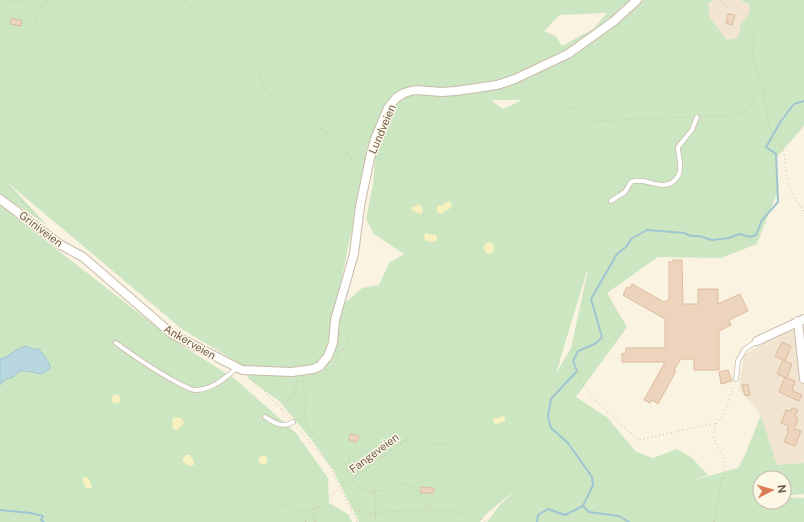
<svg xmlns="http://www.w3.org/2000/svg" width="804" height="522" viewBox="0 0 804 522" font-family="'Public Sans',sans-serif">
<rect width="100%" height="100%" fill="#faf3e2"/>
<g fill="#f1e5d1">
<path d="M714 0H739L749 5 750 12 741 24 738 38 727 40 710 18 707 3Z"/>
<path d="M804 320V463L777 465 761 415 739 389 744 355Z"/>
</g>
<g fill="#cde6c2" fill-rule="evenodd">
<path d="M0 0H714L708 3 710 18 727 40 738 38 741 24 750 12 749 4 739 0H804V126L776 158 779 188 757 244 721 258 658 257 607 293 627 327 576 397 608 418 636 452 653 458 677 449 692 458 708 475 690 481 738 468 744 457 761 415 777 465 804 463V494L784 496V478H760V502H784V497L804 498V522H487L499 506 515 490 484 516 480 522H359L333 470 310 438 279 401 249 379 239 363 183 330 7 182 47 225 0 194ZM607 13 593 29 562 46 556 36 544 31 560 15ZM491 100H522L503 109ZM389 109 392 110 376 144 373 184 366 219 374 234 404 254 389 263 379 285 362 288 340 307 326 352 365 168ZM588 270 571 348 556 373 587 271Z"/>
<path d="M0 205 172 339 235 379 296 433 328 478 329 503 348 514 352 522H0Z"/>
</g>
<g fill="#f7f0bf">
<path d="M449 201 451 203 452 206 448 210 444 211 441 214 437 212V207L439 205 442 206 446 202Z"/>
<path d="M419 204 422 206 423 212 420 214 413 211 411 208Z"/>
<path d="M426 233 431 235 435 234 437 236V240L431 243 429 241H425L424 235Z"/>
<circle cx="489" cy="248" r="5.5"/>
<circle cx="116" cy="399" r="4.5"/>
<path d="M502 415 505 417V421L496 424 494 423 493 418H499Z"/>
<path d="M175 417 181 418 184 423 178 430H174L173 428 172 420Z"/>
<path d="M186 455H190L194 461V465L189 466 183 462V458Z"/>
<circle cx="263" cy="460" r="4.5"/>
<path d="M86 477 89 479 92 486 91 488 88 489C85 487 82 482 83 478Z"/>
</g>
<path fill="#b9d7e1" stroke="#a0c5d2" d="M27 346 32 349H39C43 356 51 362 50 369L41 374 26 371H20L13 377 6 379 0 385V359C9 358 15 348 27 346Z"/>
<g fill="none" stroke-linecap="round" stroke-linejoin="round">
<g stroke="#a0c5d2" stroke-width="2">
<path d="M583 506 593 485 592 477 568 443 551 428 548 416 551 399 577 371 573 361 578 351 595 344 602 337 591 299 617 254 627 246 631 239 647 230 684 233 691 236H699L712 240 729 238 739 234 750 237 756 235 762 220 778 202 776 154 766 147 781 121 794 104 804 101"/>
<path d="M583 506 589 512 619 516 629 522"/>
<path d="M0 510 31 513 43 516 41 520 44 522"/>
<path d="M537 522 538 515 548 509 565 515 583 506"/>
</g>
</g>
<g fill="#edd4bc" stroke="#debc9e">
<path d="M728 14 735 15 732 25 726 23Z"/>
<path d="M12 18 22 21 21 26 10 24Z"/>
<path d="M673 260H682L683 304H698V289H718V304L740 294 748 311 729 320 731 325 719 331V370H694V359H681L674 370 676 371 658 404 652 400 650 403 644 400 665 362H622V353L626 354V348H665V319L623 295 627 287 630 288 632 284 664 302 669 299V262H673Z"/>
<path d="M782 342 791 346 785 361 775 356Z"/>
<path d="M783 360 792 364 787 378 777 374Z"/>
<path d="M728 370 732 381 721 384 719 372Z"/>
<path d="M785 377 795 381 792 389H793V391L802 395 799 401 779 392Z"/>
<path d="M748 384 750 395 745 396 742 385Z"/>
<path d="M792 408 798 410 795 416 797 417 796 419 798 420 794 429 801 431 795 446 784 442 789 430H787L789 426 781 423 786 410 791 411Z"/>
<path d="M350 434 359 436 357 442 349 440Z"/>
<path d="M421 487 434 488V493H421Z"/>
</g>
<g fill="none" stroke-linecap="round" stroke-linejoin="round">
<g stroke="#c9bbaa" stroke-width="5.5">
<g id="service">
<path d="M611 201 625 192 631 182C646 176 662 193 675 180 678 177 680 173 680 169 681 162 678 154 678 147L692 130 697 117"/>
<path d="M116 343C138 359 158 373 182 385 187 387 192 391 197 390 213 389 225 378 237 368"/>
<path d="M736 379 738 361 745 349 757 341"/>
<path d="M265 417C274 422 282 429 293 422"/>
</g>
</g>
<g stroke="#c9bbaa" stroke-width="10">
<g id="minor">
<path d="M0 199 61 245 83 257 172 334 242 370 292 372 313 369 320 366 328 356 333 343 335 320 354 254 360 206 370 158 375 139 388 108 396 98 404 93 415 90 442 92 456 91 497 85 515 79 568 54 614 21 637 0"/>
<path d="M798 321 804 379"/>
<path d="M757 341 804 319"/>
</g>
</g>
<g stroke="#d1b8a0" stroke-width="1" stroke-dasharray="1 3" stroke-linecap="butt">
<path d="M184 0 190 8 206 19 223 36 233 44 246 51 259 72 263 87 296 115 328 133 345 149 359 173"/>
<path d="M721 0 727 8"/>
<path d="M0 4 15 0 22 2 25 0"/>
<path d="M631 15 638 21"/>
<path d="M744 27 754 37 752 59 763 89 771 136 778 144 782 146C785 155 785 164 786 174 788 187 795 201 804 211"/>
<path d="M21 36 32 27 47 0"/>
<path d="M506 90 521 98"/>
<path d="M571 108 577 109 596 121 690 117"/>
<path d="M701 117 734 115 741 113 751 105 757 93 763 89 791 76 804 68"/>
<path d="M0 178 40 220"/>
<path d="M559 362 580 373V380L597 402 638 440 716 423C708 442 722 446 725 463L714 522"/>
<path d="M326 371C336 366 334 362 339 354 345 345 348 343 350 331"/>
<path d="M249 378 263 390 290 418"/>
<path d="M305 378 303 385 307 399 304 411 306 425 309 431 335 452 346 455 349 459 351 480 358 487 374 492 376 495 375 516 376 522"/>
<path d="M282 410 293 394 298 379"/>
<path d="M716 424 725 412 734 384"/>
<path d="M297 427 329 465 357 522"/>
<path d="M405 441 418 439 436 445 448 443"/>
<path d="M374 492 384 490 397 484 415 486 419 491 429 510"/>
<path d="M275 501C291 508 300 516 318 507"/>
<path d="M351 508 368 513 403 511H453L485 520 484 522"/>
<path d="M314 513 315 522"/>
<path d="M305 522 319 506 340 487 351 480 404 441 424 417 441 402"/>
</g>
<use href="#service" stroke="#fff" stroke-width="4"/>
<use href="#minor" stroke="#fff" stroke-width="8"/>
</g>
<g text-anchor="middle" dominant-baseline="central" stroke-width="3" stroke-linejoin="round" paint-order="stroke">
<g font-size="11" fill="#6f5b4b" stroke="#fdf7e8">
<text transform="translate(382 129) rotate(-67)">Lundveien</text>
<text transform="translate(41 229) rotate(37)">Griniveien</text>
<text transform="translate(190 342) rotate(30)">Ankerveien</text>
<text transform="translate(374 453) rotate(-37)">Fangeveien</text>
</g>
</g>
<g transform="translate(772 490) rotate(84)"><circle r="19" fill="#fdf7e8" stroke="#c4b9a9"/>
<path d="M0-3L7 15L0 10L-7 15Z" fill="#da7c51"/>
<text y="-6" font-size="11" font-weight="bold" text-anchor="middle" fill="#6f5b4b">N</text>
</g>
</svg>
